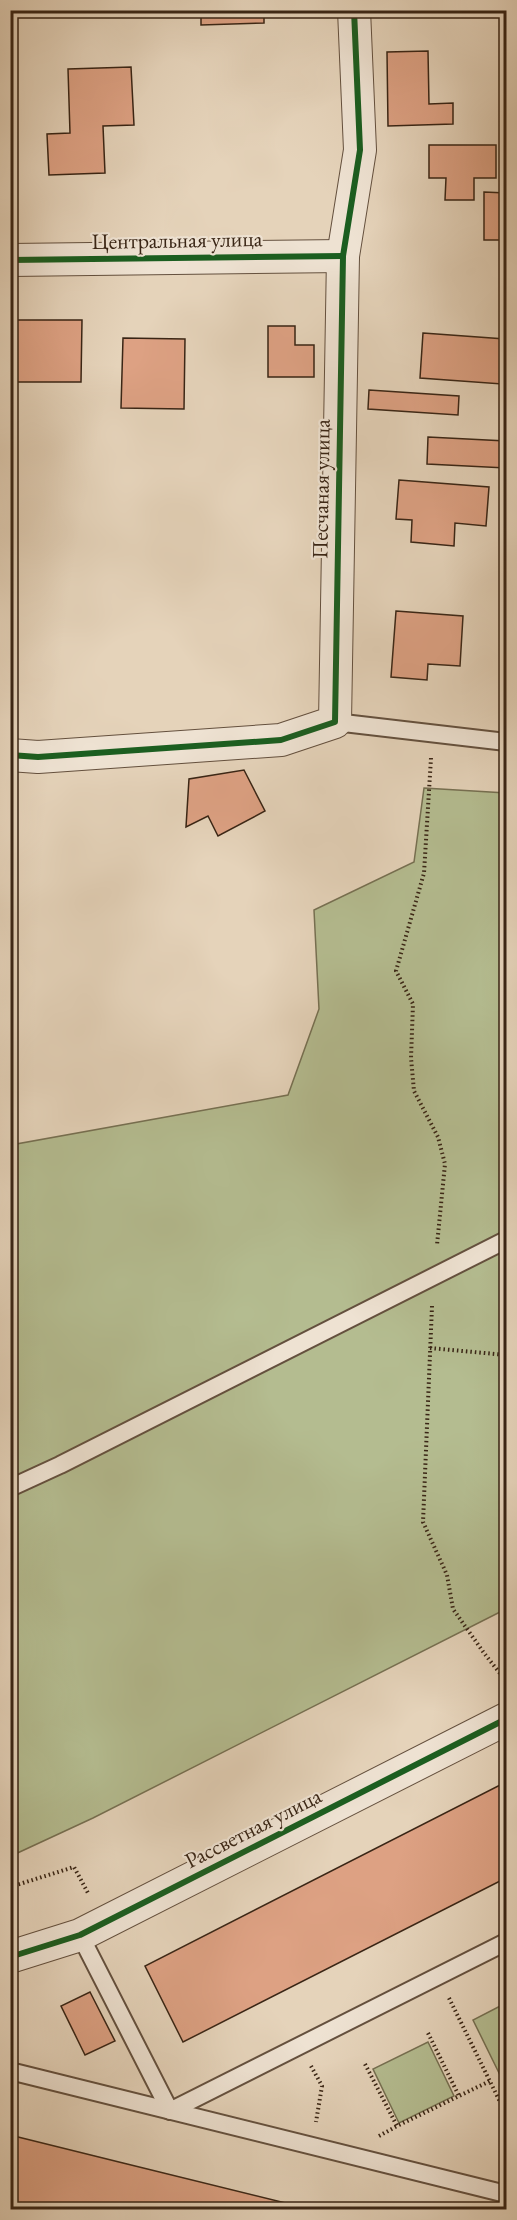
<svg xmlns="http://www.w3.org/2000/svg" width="517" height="2220" viewBox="0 0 517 2220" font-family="'EB Garamond',serif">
<rect width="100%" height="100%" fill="#e5d3ba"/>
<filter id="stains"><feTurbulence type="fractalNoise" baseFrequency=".00333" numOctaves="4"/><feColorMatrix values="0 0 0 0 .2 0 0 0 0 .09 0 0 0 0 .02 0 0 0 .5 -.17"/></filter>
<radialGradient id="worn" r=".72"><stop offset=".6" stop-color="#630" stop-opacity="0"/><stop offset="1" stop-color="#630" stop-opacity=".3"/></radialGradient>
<g fill="#b4bc90" stroke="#767052" stroke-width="1.5">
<path d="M424 788 506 793V1609L93 1818 11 1856V1145L288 1095 319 1009 314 910 414 862Z"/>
<path d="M506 2003V2074L501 2077 473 2020Z"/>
<path d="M428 2042 454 2096 399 2123 373 2069Z"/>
</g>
<g fill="#dda183" stroke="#392515" stroke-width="1.5">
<path d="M201 10H264V23L201 25Z"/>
<path d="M428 51 429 104 453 103V124L388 126 387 52Z"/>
<path d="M131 67 134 125 103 126 105 173 49 175 47 134 70 133 68 69Z"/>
<path d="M429 145H496V178H474V200H445L446 178H429Z"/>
<path d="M484 192 506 193V240H484Z"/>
<path d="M17 320H82L81 382H17Z"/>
<path d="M268 326H295V345H314V377H268Z"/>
<path d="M423 333 505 339 502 384 420 378Z"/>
<path d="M123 338 185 339 184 409 121 408Z"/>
<path d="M369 390 459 396 458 415 368 409Z"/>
<path d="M428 437 506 441V468L427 464Z"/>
<path d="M399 480 489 487 486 526 455 523 454 546 411 542 412 520 396 519Z"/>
<path d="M396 611 463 616 460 666 428 664 427 680 391 677Z"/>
<path d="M244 770 265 811 218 836 208 816 186 827 189 779Z"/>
<path d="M506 1782V1878L183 2042 145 1966Z"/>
<path d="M90 1992 115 2041 85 2055 61 2006Z"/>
<path d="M10 2135 123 2163 314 2210H10Z"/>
</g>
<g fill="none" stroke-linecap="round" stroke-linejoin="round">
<g stroke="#64503e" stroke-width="20">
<g id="lane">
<path d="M335 722 506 742"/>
<path d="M10 1488 60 1465 506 1240"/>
<path d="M80 1935 170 2111 506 1942"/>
<path d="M10 2071 506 2194"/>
</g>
</g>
<g stroke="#64503e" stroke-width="34">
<g id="street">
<path d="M10 260 343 256"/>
<path d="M10 755 38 757 281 740 335 722 343 256 360 150 354 10"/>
<path d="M10 1957 80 1935 506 1719"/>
</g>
</g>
<g stroke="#392515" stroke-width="4" stroke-dasharray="1.5 3" stroke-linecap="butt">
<path d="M431 758 424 873 396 971 413 1004 411 1058 414 1091 438 1137 445 1164 437 1245"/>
<path d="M432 1306 423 1522 447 1575 453 1609 484 1653 506 1681"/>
<path d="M430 1348 506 1355"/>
<path d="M10 1887 74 1867 88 1893"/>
<path d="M449 1998 506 2114"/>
<path d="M428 2033 459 2096"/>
<path d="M365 2064 397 2126 490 2081"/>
<path d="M311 2066 322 2086 316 2122"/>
<path d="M379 2136 397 2126"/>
</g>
<use href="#lane" stroke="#eee2d2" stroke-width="16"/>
<use href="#street" stroke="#eee2d2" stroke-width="32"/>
<g stroke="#eee2d2" stroke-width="10">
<g id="cycleway">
<path d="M10 260 343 256"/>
<path d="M10 755 38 757 281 740 335 722 343 256 360 150 354 10"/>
<path d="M10 1957 80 1935 506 1719"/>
</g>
</g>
<use href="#cycleway" stroke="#1b5e20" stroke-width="6"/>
</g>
<g text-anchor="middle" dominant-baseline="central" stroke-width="4.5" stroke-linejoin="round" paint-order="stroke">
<g font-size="22" fill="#392515" stroke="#eee2d2">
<text transform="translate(177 240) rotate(-1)">Центральная улица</text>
<text transform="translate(321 489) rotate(-89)">Песчаная улица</text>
<text transform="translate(253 1828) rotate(-27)">Рассветная улица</text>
</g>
</g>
<rect width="517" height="2220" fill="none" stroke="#e5d3ba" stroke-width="36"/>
<rect x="12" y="12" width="493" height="2196" fill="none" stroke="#392515" stroke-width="3"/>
<rect x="18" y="18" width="481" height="2184" fill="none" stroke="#392515" stroke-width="1.5"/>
<rect width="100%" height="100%" filter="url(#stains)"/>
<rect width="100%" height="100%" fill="url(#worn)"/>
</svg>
